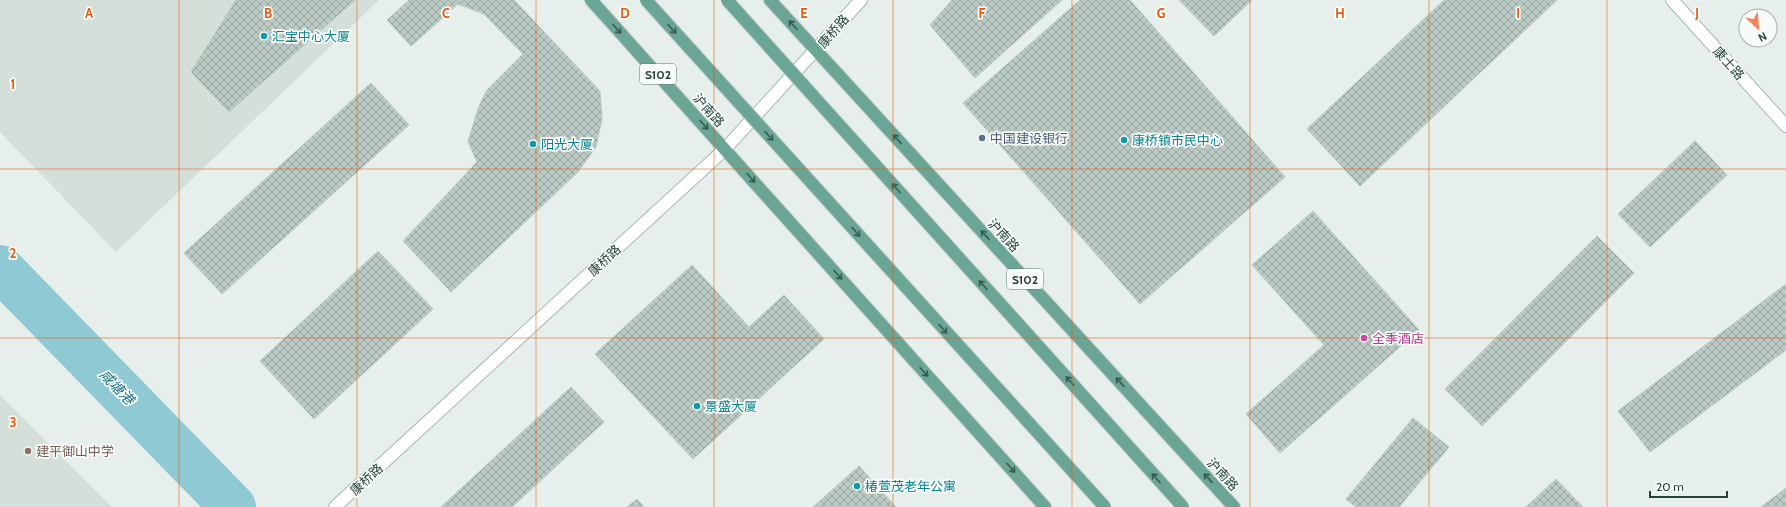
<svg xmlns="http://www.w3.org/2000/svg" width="1786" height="507" viewBox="0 0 1786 507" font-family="Cabin,'Noto Sans SC',sans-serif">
<defs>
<pattern id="building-cross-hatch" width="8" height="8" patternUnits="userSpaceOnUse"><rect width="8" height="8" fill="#bbcac4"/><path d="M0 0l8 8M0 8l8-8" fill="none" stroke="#98a6a0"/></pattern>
</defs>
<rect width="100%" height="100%" fill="#e6efeb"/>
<g fill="#d4dfda">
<path d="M0 0H379L116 252 0 132Z"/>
<path d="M0 395 112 507H0Z"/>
</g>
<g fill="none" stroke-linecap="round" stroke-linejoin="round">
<path stroke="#8ec9d4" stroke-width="46" d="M0 268 233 507"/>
</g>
<g fill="url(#building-cross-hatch)" stroke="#b8c9c2">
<path d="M236 0H355L229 112 191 72Z"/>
<path d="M409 0H514L600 91 602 119 596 147 578 172 451 292 403 241 477 162 468 141 479 106 487 90 523 54 484 14 458 4 411 46 387 20Z"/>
<path d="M952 0H1062L975 78 930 25Z"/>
<path d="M1080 0H1130L1285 177 1140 304 963 103Z"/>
<path d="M1179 0H1252L1214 36Z"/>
<path d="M1444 0H1557L1360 186 1307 129Z"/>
<path d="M371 83 409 125 222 294 184 253Z"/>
<path d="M1695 141 1727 175 1650 247 1618 214Z"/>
<path d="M1313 211 1419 330 1280 453 1246 414 1324 345 1252 265Z"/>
<path d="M1597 236 1634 273 1482 426 1445 389Z"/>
<path d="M378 251 433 309 314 419 260 361Z"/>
<path d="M692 265 749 327 784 295 824 339 693 459 595 354Z"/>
<path d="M1786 284V350L1650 452 1618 411Z"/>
<path d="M571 387 604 422 512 507H441Z"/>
<path d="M1413 418 1449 447 1399 507H1356L1346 499Z"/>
<path d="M859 466 896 507H813Z"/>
<path d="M1556 479 1583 507H1526Z"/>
<path d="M1786 488V507H1761Z"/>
<path d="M637 499 644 507H627Z"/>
</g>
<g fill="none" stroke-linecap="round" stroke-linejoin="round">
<g stroke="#a8b8b2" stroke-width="14">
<path id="minor" d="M1672 0 1786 126"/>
</g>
<g stroke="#a4bbb3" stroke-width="14">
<path id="secondary" d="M335 507 725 149 861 0"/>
</g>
<g stroke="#c2cac8" stroke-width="14">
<g id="primary">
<path d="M591 0 1045 507"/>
<path d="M770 0 1234 507"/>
</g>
</g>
<use href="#minor" stroke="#fff" stroke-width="12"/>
<use href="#secondary" stroke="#fff" stroke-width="12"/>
<use href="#primary" stroke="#6aa596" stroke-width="12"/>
<g stroke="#c2cac8" stroke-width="14" stroke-linecap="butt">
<g id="primary-bridge">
<path d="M646 0 1105 507"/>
<path d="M727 0 1183 507"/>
</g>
</g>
<use href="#primary-bridge" stroke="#6aa596" stroke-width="12"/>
</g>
<defs><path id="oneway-shaft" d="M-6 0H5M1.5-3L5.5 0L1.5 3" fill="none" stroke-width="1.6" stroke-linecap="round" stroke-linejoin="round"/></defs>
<g stroke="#365b51">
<use href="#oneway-shaft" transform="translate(793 25) rotate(-132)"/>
<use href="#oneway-shaft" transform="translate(617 29) rotate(48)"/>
<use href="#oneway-shaft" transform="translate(672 29) rotate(48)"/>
<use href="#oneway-shaft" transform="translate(704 125) rotate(48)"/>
<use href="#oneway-shaft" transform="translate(769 136) rotate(48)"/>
<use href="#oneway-shaft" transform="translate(897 139) rotate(-133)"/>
<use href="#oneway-shaft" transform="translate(751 178) rotate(48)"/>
<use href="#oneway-shaft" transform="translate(896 188) rotate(-132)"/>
<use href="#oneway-shaft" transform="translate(856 232) rotate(48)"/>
<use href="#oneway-shaft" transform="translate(985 235) rotate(-133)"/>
<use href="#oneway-shaft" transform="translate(838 275) rotate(48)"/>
<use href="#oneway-shaft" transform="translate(983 285) rotate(-132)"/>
<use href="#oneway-shaft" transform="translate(943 329) rotate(48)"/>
<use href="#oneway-shaft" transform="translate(924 372) rotate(48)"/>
<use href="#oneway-shaft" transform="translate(1070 381) rotate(-132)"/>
<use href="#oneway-shaft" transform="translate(1120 382) rotate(-133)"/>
<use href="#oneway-shaft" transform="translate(1011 468) rotate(48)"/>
<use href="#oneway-shaft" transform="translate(1156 478) rotate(-132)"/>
<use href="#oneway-shaft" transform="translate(1208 478) rotate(-133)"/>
</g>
<path fill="none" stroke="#e8590c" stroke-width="1" stroke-opacity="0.55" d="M179 0V507M357 0V507M536 0V507M714 0V507M893 0V507M1072 0V507M1250 0V507M1429 0V507M1607 0V507M0 169H1786M0 338H1786"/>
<g fill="#0f9aa8" stroke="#f7fbf9" stroke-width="1.5">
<circle cx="264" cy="36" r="4"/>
<circle cx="1124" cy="140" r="4"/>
<circle cx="533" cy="144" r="4"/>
<circle cx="697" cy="406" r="4"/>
<circle cx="857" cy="486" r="4"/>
</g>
<circle fill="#5c6f8a" stroke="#f7fbf9" stroke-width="1.5" cx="982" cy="138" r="4"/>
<circle fill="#d1479c" stroke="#f7fbf9" stroke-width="1.5" cx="1364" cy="338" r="4"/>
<circle fill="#8d6e63" stroke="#f7fbf9" stroke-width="1.5" cx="28" cy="451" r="4"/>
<g text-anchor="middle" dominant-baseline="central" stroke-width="3.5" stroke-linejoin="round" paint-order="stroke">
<g fill="#f7fbf9" stroke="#637a73" stroke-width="1">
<rect x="640" y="64" width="36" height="20" rx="3"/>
<rect x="1007" y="269" width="36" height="20" rx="3"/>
</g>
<g font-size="12" font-weight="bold" fill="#24423a">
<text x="658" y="74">S102</text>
<text x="1025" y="279">S102</text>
</g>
<g font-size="13" fill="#24423a" stroke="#f7fbf9">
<text transform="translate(833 31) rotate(-49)">康桥路</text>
<text transform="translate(1729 63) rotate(48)">康士路</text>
<text transform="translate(709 110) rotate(48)">沪南路</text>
<text transform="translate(1004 235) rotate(47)">沪南路</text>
<text transform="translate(604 260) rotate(-43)">康桥路</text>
<text transform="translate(1223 474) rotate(47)">沪南路</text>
<text transform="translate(366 479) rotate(-43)">康桥路</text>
</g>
<g font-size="13" fill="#0d838f" stroke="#f7fbf9" text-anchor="start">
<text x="272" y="36">汇宝中心大厦</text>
<text x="1132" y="140">康桥镇市民中心</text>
<text x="541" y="144">阳光大厦</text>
<text x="705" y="406">景盛大厦</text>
<text x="865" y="486">椿萱茂老年公寓</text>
</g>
<g font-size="13" fill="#4e5e75" stroke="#f7fbf9" text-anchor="start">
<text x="990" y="138">中国建设银行</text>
</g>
<g font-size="13" fill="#b23c85" stroke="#f7fbf9" text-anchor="start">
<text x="1372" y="338">全季酒店</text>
</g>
<g font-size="13" fill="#785e54" stroke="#f7fbf9" text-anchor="start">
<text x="36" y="451">建平御山中学</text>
</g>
<g font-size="14" font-style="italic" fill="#1c6f80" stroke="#f7fbf9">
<text transform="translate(117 387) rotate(46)">咸塘港</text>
</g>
</g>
<g font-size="13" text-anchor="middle" font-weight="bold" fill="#e8590c" stroke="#f7fbf9" stroke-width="3.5" stroke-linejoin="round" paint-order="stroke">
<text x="89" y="18">A</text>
<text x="268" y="18">B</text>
<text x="446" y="18">C</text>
<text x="625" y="18">D</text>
<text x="804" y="18">E</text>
<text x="982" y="18">F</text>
<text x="1161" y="18">G</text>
<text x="1340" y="18">H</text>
<text x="1518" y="18">I</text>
<text x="1697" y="18">J</text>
<text x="13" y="89">1</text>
<text x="13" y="258">2</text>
<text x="13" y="427">3</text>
</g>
<g transform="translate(1758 28) rotate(154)"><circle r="19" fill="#f7fbf9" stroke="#a3b1ad"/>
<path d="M0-3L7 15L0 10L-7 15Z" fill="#f4845f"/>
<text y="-6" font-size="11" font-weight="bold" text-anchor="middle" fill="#24423a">N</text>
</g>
<path d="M1650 491v6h77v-6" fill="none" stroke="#24423a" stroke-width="2"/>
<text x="1656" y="491" font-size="12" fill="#24423a" stroke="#f7fbf9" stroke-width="3" paint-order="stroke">20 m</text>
</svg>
